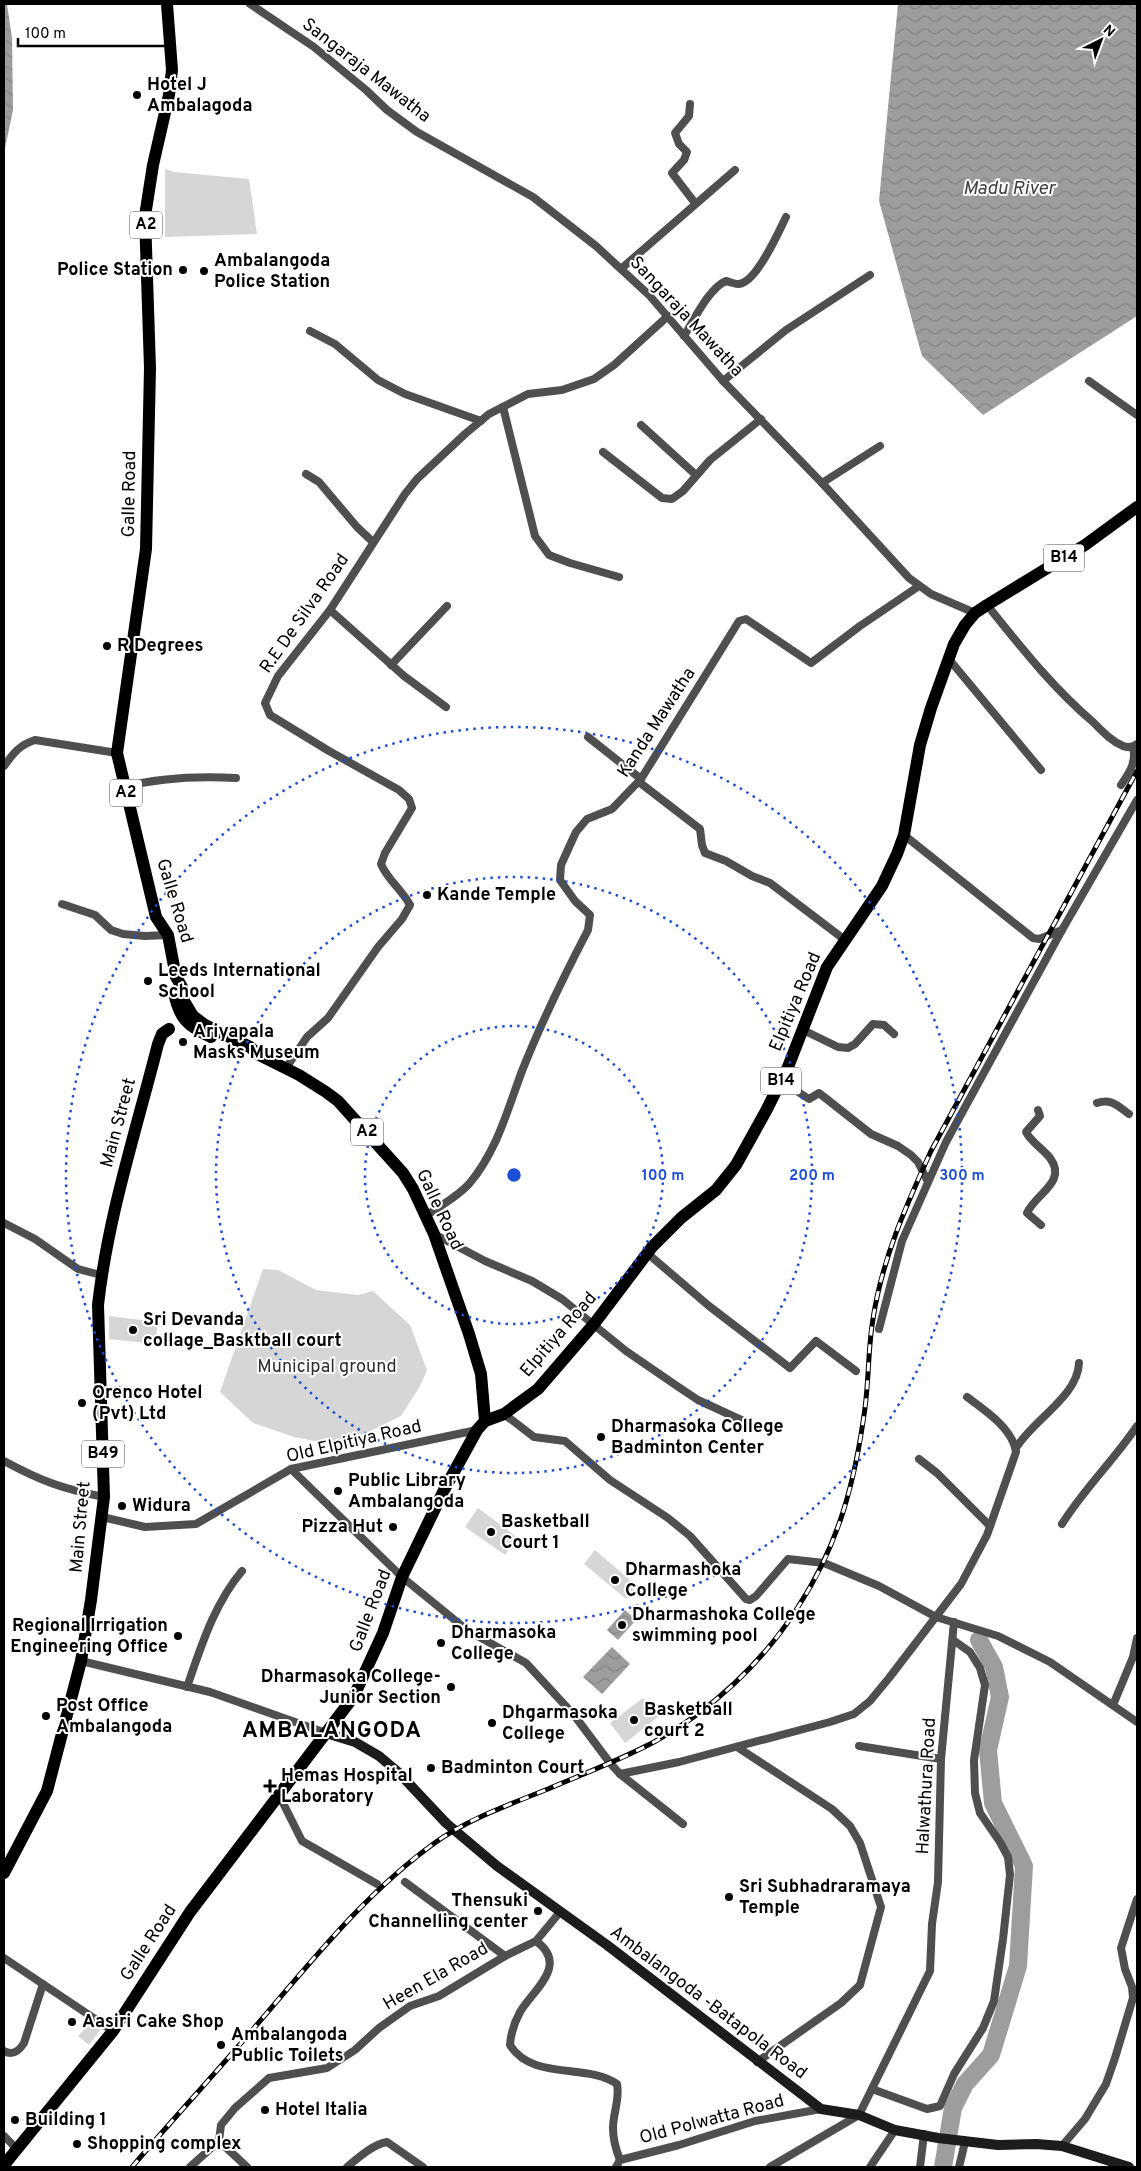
<svg xmlns="http://www.w3.org/2000/svg" width="1141" height="2171" viewBox="0 0 1141 2171" font-family="Overpass,sans-serif">
<defs>
<pattern id="water-waves" width="16" height="10" patternUnits="userSpaceOnUse" patternTransform="scale(1.25)"><rect width="16" height="10" fill="#9d9d9d"/><path d="M0 5q4-4 8 0t8 0" fill="none" stroke="#858585"/></pattern>
</defs>
<rect width="100%" height="100%" fill="#fff"/>
<g fill="#d6d6d6">
<path d="M165 169 174 172 249 179 257 234 165 237Z"/>
<path d="M263 1269 278 1270 316 1290 358 1295 373 1291 410 1325 427 1370 420 1386 401 1416 340 1446 294 1437 253 1423 220 1392Z"/>
<path d="M109 1316 158 1322 155 1344 109 1339Z"/>
<path d="M478 1508 517 1537 505 1555 465 1527Z"/>
<path d="M595 1550 637 1586 626 1599 584 1564Z"/>
<path d="M643 1698 658 1717 625 1743 610 1723Z"/>
<path d="M93 2021 101 2029 89 2045 78 2036Z"/>
</g>
<g fill="url(#water-waves)">
<path d="M4 4H7L12 38 13 110 4 153Z"/>
<path d="M898 4H1137V316L983 415 922 356 879 201Z"/>
<path d="M625 1610 636 1620 618 1640 607 1630Z"/>
<path d="M612 1647 630 1664 602 1694 583 1677Z"/>
</g>
<g fill="none" stroke-linecap="round" stroke-linejoin="round">
<path stroke="#9d9d9d" stroke-width="18" d="M943 2167 953 2108 965 2084 991 2055 1018 1966 1024 1866 993 1803 988 1750 1000 1697 994 1667 979 1640"/>
<g stroke="#4f4f4f" stroke-width="8">
<path d="M250 4 314 47 366 90 387 110 417 132 533 197 596 246 649 295 723 381 822 483 909 578 931 594 975 613"/>
<path d="M690 104 689 116 675 133 679 144 687 152 684 160 672 173 695 203"/>
<path d="M622 268 735 170"/>
<path d="M310 331 335 344 378 380 405 394 481 421"/>
<path d="M684 336C694 320 709 288 726 281 730 282 735 284 738 284 756 284 779 231 786 217"/>
<path d="M723 381 786 330 870 275"/>
<path d="M1089 381 1137 415"/>
<path d="M503 407 535 536 549 555 570 563 619 577"/>
<path d="M641 425 696 475"/>
<path d="M603 452 662 498 672 499 683 491 710 460 761 419"/>
<path d="M306 474 319 482 357 527 373 542"/>
<path d="M822 483 880 446"/>
<path d="M987 605C1020 646 1052 687 1093 722 1102 731 1111 741 1123 746 1128 748 1133 747 1137 744"/>
<path d="M330 610 404 676 446 707"/>
<path d="M948 658 1041 770"/>
<path d="M391 665 447 606"/>
<path d="M588 737 641 779"/>
<path d="M4 766C13 754 19 745 35 740L117 753"/>
<path d="M639 782 700 829 702 845 705 853 726 861 752 876 770 883 845 940"/>
<path d="M1121 785C1129 773 1137 762 1133 747"/>
<path d="M124 787C162 777 198 776 236 778"/>
<path d="M904 835 1033 938 1039 939 1062 930"/>
<path d="M62 904 95 915 111 930 123 934 145 936 168 935"/>
<path d="M803 1030 838 1047 848 1048 855 1044 873 1024 884 1025 894 1034"/>
<path d="M286 1068 307 1037 328 1018 378 947 402 919 410 905C402 890 387 879 381 864L385 853 412 808 409 799 399 790 329 751 270 715 265 703 278 676 330 610 405 494 417 479 465 434 489 414 528 394 562 390 594 379 614 365 668 316"/>
<path d="M781 1081 809 1099 819 1093 871 1134 898 1146 911 1155 918 1162 928 1182"/>
<path d="M1097 1103C1111 1098 1118 1106 1129 1114"/>
<path d="M1038 1110 1040 1116 1026 1132C1031 1142 1043 1149 1050 1158 1068 1182 1035 1194 1027 1213L1041 1225"/>
<path d="M426 1216C440 1206 457 1197 469 1184 497 1151 507 1111 522 1071 541 1023 564 976 588 930L590 915 575 901 560 880 561 865 570 845 576 832 587 819 612 809 641 779 739 621 746 619 811 663 860 626 919 586"/>
<path d="M4 1223 35 1239 78 1269 101 1275"/>
<path d="M434 1234 485 1261 532 1281 562 1299 626 1351 677 1386 698 1400 750 1424"/>
<path d="M647 1253 709 1306 790 1368 816 1341 856 1371"/>
<path d="M879 1329 902 1241 946 1142 1062 930 1137 800"/>
<path d="M504 1414 534 1437 565 1441 610 1480 668 1518 690 1536 746 1599 750 1600 756 1596 788 1559 824 1563 879 1586 936 1617 998 1636 1050 1662 1137 1722"/>
<path d="M1016 1448C1033 1420 1078 1396 1079 1363"/>
<path d="M919 1459 937 1473 990 1526"/>
<path d="M4 1461C41 1481 63 1489 104 1497"/>
<path d="M291 1469 402 1577 467 1630 526 1663 574 1715 610 1763 620 1774 679 1762 830 1722 854 1714 870 1701 889 1678 961 1584 987 1535 1016 1452C1013 1429 986 1411 967 1397"/>
<path d="M102 1517 145 1527 196 1524 291 1469 477 1430"/>
<path d="M1062 1524C1084 1489 1114 1460 1137 1426"/>
<path d="M81 1661 210 1692 326 1733"/>
<path d="M187 1687C201 1647 214 1604 242 1571"/>
<path d="M1113 1705 1133 1657 1137 1638"/>
<path d="M859 1746 941 1759"/>
<path d="M737 1747 832 1809 850 1826 860 1843 881 1907 860 1985 841 2003 757 2062"/>
<path d="M620 1774 683 1824"/>
<path d="M279 1795 302 1841 377 1884"/>
<path d="M405 1882 505 1956"/>
<path d="M536 1941C569 1965 534 1989 520 2012 514 2023 511 2032 510 2045 532 2081 588 2063 617 2084 620 2100 613 2113 613 2128 613 2139 616 2150 620 2160"/>
<path d="M4 1958 113 2031"/>
<path d="M4 2051C13 2056 19 2051 24 2043L43 1984"/>
<path d="M872 2089 927 2109 940 2106 954 2074 983 2028 994 2001 1003 1939 1010 1875 1008 1857 1000 1842 980 1813 975 1793 974 1760 985 1685 980 1668 970 1652 953 1640"/>
<path d="M4 2136 18 2150"/>
<path d="M219 2141 247 2167"/>
<path d="M1062 2146 1085 2119 1106 2084 1115 2058 1133 1998 1132 1987 1125 1969 1121 1948 1137 1899"/>
<path d="M190 2167 219 2141 221 2125 235 2108 269 2078 327 2068 355 2050 379 2028 410 2006 439 1996 505 1956 536 1941 560 1912"/>
<path d="M347 2167C359 2157 372 2145 387 2142L423 2167"/>
<path d="M616 2167 620 2160 679 2145 755 2121 821 2109"/>
<path d="M770 2167 859 2115 930 1971 932 1924 938 1882 941 1759 954 1622"/>
<path d="M870 2167 895 2130"/>
<path d="M920 2167 924 2134"/>
<path d="M959 2167 965 2142"/>
</g>
<path stroke="#1c1c1c" stroke-width="10" d="M326 1733 355 1742 379 1756 398 1772 446 1823 497 1866 607 1945 821 2109 859 2115 895 2130 938 2138 998 2145 1036 2144 1062 2146 1129 2167"/>
<g stroke="#000" stroke-width="12">
<path d="M485 1421 504 1414 538 1389 594 1324 652 1247 681 1218 716 1190 736 1165 766 1111 788 1067 827 967 882 886 897 854 904 835 920 745 931 708 954 644 965 625 975 613 987 605 1085 545 1137 507"/>
<path d="M4 1873 47 1791 81 1661 91 1600 104 1497 98 1305C108 1216 136 1131 158 1044L162 1034 169 1029"/>
</g>
<g stroke="#000" stroke-width="12">
<path d="M174 992C179 1018 187 1026 211 1037"/>
<path d="M4 2165 113 2031 190 1912 354 1696 383 1633 402 1577 444 1490 477 1430 485 1421 481 1374 469 1334 434 1234 413 1189 403 1173 338 1101 326 1092 299 1075 259 1055 250 1047 205 1025 193 1016 184 1001 182 987 176 977 168 935 156 917 117 753 146 549 150 368 145 216 153 165 169 95 172 70 167 4"/>
</g>
<g stroke="#000" stroke-width="5">
<path id="rail" d="M132 2167C172 2120 214 2075 254 2028 311 1962 365 1893 436 1842 468 1819 511 1804 548 1789 583 1774 620 1760 654 1742 711 1711 764 1661 798 1607 839 1544 855 1482 865 1408 869 1378 868 1348 873 1319 882 1259 906 1206 931 1151L1137 771"/>
</g>
<use href="#rail" stroke="#fff" stroke-width="3" stroke-dasharray="9" stroke-linecap="butt"/>
</g>
<g fill="none" stroke="#1d4ed8" stroke-width="2.5" stroke-dasharray="2.5 5">
<circle cx="514" cy="1175" r="149"/>
<circle cx="514" cy="1175" r="298"/>
<circle cx="514" cy="1175" r="448"/>
</g>
<g fill="#000" stroke="#fff" stroke-width="2">
<circle cx="137" cy="95" r="5"/>
<circle cx="183" cy="270" r="5"/>
<circle cx="204" cy="271" r="5"/>
<circle cx="107" cy="646" r="5"/>
<circle cx="427" cy="895" r="5"/>
<circle cx="148" cy="981" r="5"/>
<circle cx="183" cy="1042" r="5"/>
<circle cx="133" cy="1330" r="5"/>
<circle cx="82" cy="1403" r="5"/>
<circle cx="601" cy="1437" r="5"/>
<circle cx="338" cy="1491" r="5"/>
<circle cx="122" cy="1506" r="5"/>
<circle cx="393" cy="1527" r="5"/>
<circle cx="491" cy="1532" r="5"/>
<circle cx="615" cy="1580" r="5"/>
<circle cx="622" cy="1625" r="5"/>
<circle cx="178" cy="1636" r="5"/>
<circle cx="441" cy="1643" r="5"/>
<circle cx="451" cy="1687" r="5"/>
<circle cx="46" cy="1716" r="5"/>
<circle cx="634" cy="1720" r="5"/>
<circle cx="492" cy="1723" r="5"/>
<circle cx="431" cy="1768" r="5"/>
<path d="M267.5 1778.5h5v5h5v5h-5v5h-5v-5h-5v-5h5z"/>
<circle cx="729" cy="1897" r="5"/>
<circle cx="538" cy="1911" r="5"/>
<circle cx="72" cy="2022" r="5"/>
<circle cx="221" cy="2045" r="5"/>
<circle cx="265" cy="2110" r="5"/>
<circle cx="15" cy="2120" r="5"/>
<circle cx="77" cy="2144" r="5"/>
</g>
<g text-anchor="middle" dominant-baseline="central" stroke-width="4" stroke-linejoin="round" paint-order="stroke">
<g fill="#fff" stroke="#4c4c4c" stroke-width="1">
<rect x="130" y="211.5" width="32" height="27" rx="4"/>
<rect x="1044" y="544.5" width="40" height="27" rx="4"/>
<rect x="110" y="779.5" width="32" height="27" rx="4"/>
<rect x="761" y="1067.5" width="40" height="27" rx="4"/>
<rect x="351" y="1118.5" width="32" height="27" rx="4"/>
<rect x="82" y="1440.5" width="42" height="27" rx="4"/>
</g>
<g font-size="16" font-weight="bold" fill="#000">
<text x="146" y="225">A2</text>
<text x="1064" y="558">B14</text>
<text x="126" y="793">A2</text>
<text x="781" y="1081">B14</text>
<text x="367" y="1132">A2</text>
<text x="103" y="1454">B49</text>
</g>
<g font-size="18" fill="#000" stroke="#fff">
<text transform="translate(366 71) rotate(38)">Sangaraja Mawatha</text>
<text transform="translate(686 317) rotate(47)">Sangaraja Mawatha</text>
<text transform="translate(130 494) rotate(-89)">Galle Road</text>
<text transform="translate(305 614) rotate(-55)">R.E De Silva Road</text>
<text transform="translate(657 723) rotate(-57)">Kanda Mawatha</text>
<text transform="translate(174 901) rotate(73)">Galle Road</text>
<text transform="translate(796 1002) rotate(-67)">Elpitiya Road</text>
<text transform="translate(119 1123) rotate(-75)">Main Street</text>
<text transform="translate(439 1210) rotate(65)">Galle Road</text>
<text transform="translate(559 1335) rotate(-49)">Elpitiya Road</text>
<text transform="translate(354 1442) rotate(-13)">Old Elpitiya Road</text>
<text transform="translate(81 1527) rotate(-85)">Main Street</text>
<text transform="translate(371 1611) rotate(-69)">Galle Road</text>
<text transform="translate(927 1786) rotate(-87)">Halwathura Road</text>
<text transform="translate(149 1943) rotate(-57)">Galle Road</text>
<text transform="translate(436 1977) rotate(-30)">Heen Ela Road</text>
<text transform="translate(708 2003) rotate(37)">Ambalangoda -Batapola Road</text>
<text transform="translate(712 2120) rotate(-15)">Old Polwatta Road</text>
</g>
<g font-size="18" font-weight="bold" fill="#000" stroke="#fff" text-anchor="start">
<text x="147" y="85">Hotel J<tspan x="147" dy="21">Ambalagoda</tspan></text>
<text x="214" y="261">Ambalangoda<tspan x="214" dy="21">Police Station</tspan></text>
<text x="173" y="270" text-anchor="end">Police Station</text>
<text x="117" y="646">R Degrees</text>
<text x="437" y="895">Kande Temple</text>
<text x="158" y="971">Leeds International<tspan x="158" dy="21">School</tspan></text>
<text x="193" y="1032">Ariyapala<tspan x="193" dy="21">Masks Museum</tspan></text>
<text x="143" y="1320">Sri Devanda<tspan x="143" dy="21">collage_Basktball court</tspan></text>
<text x="92" y="1393">Orenco Hotel<tspan x="92" dy="21">(Pvt) Ltd</tspan></text>
<text x="611" y="1427">Dharmasoka College<tspan x="611" dy="21">Badminton Center</tspan></text>
<text x="348" y="1481">Public Library<tspan x="348" dy="21">Ambalangoda</tspan></text>
<text x="132" y="1506">Widura</text>
<text x="501" y="1522">Basketball<tspan x="501" dy="21">Court 1</tspan></text>
<text x="383" y="1527" text-anchor="end">Pizza Hut</text>
<text x="625" y="1570">Dharmashoka<tspan x="625" dy="21">College</tspan></text>
<text x="632" y="1615">Dharmashoka College<tspan x="632" dy="21">swimming pool</tspan></text>
<text x="168" y="1626" text-anchor="end">Regional Irrigation<tspan x="168" dy="21">Engineering Office</tspan></text>
<text x="451" y="1633">Dharmasoka<tspan x="451" dy="21">College</tspan></text>
<text x="441" y="1677" text-anchor="end">Dharmasoka College-<tspan x="441" dy="21">Junior Section</tspan></text>
<text x="56" y="1706">Post Office<tspan x="56" dy="21">Ambalangoda</tspan></text>
<text x="644" y="1710">Basketball<tspan x="644" dy="21">court 2</tspan></text>
<text x="502" y="1713">Dhgarmasoka<tspan x="502" dy="21">College</tspan></text>
<text x="441" y="1768">Badminton Court</text>
<text x="281" y="1776">Hemas Hospital<tspan x="281" dy="21">Laboratory</tspan></text>
<text x="739" y="1887">Sri Subhadraramaya<tspan x="739" dy="21">Temple</tspan></text>
<text x="528" y="1901" text-anchor="end">Thensuki<tspan x="528" dy="21">Channelling center</tspan></text>
<text x="82" y="2022">Aasiri Cake Shop</text>
<text x="231" y="2035">Ambalangoda<tspan x="231" dy="21">Public Toilets</tspan></text>
<text x="275" y="2110">Hotel Italia</text>
<text x="25" y="2120">Building 1</text>
<text x="87" y="2144">Shopping complex</text>
</g>
<g font-size="18" fill="#2d2d2d" stroke="#fff">
<text x="327" y="1367">Municipal ground</text>
</g>
<g font-size="19" font-style="italic" fill="#3e3e3e" stroke="#fff">
<text x="1009" y="189">Madu River</text>
</g>
<g font-size="22" font-weight="bold" letter-spacing="1" fill="#000" stroke="#fff">
<text x="332" y="1731">AMBALANGODA</text>
</g>
</g>
<circle cx="514" cy="1175" r="8" fill="#1d4ed8" stroke="#fff" stroke-width="2.5"/>
<g font-size="15" text-anchor="middle" font-weight="bold" fill="#1d4ed8" stroke="#fff" stroke-width="4" stroke-linejoin="round" paint-order="stroke">
<text x="663" y="1180">100 m</text>
<text x="812" y="1180">200 m</text>
<text x="962" y="1180">300 m</text>
</g>
<rect width="1141" height="2171" fill="none" stroke="#000000" stroke-width="10"/>
<g transform="translate(1101 40) rotate(42)" stroke="#ffffff" stroke-width="4" paint-order="stroke">
<path d="M0-4L9 19L0 12L-9 19Z" fill="#000000"/>
<text y="-8" font-size="14" font-weight="bold" text-anchor="middle" fill="#000000">N</text>
</g>
<path d="M18 38v8h149v-8" fill="none" stroke="#000000" stroke-width="2.5"/>
<text x="25" y="38" font-size="15" fill="#000000" stroke="#ffffff" stroke-width="4" paint-order="stroke">100 m</text>
</svg>
